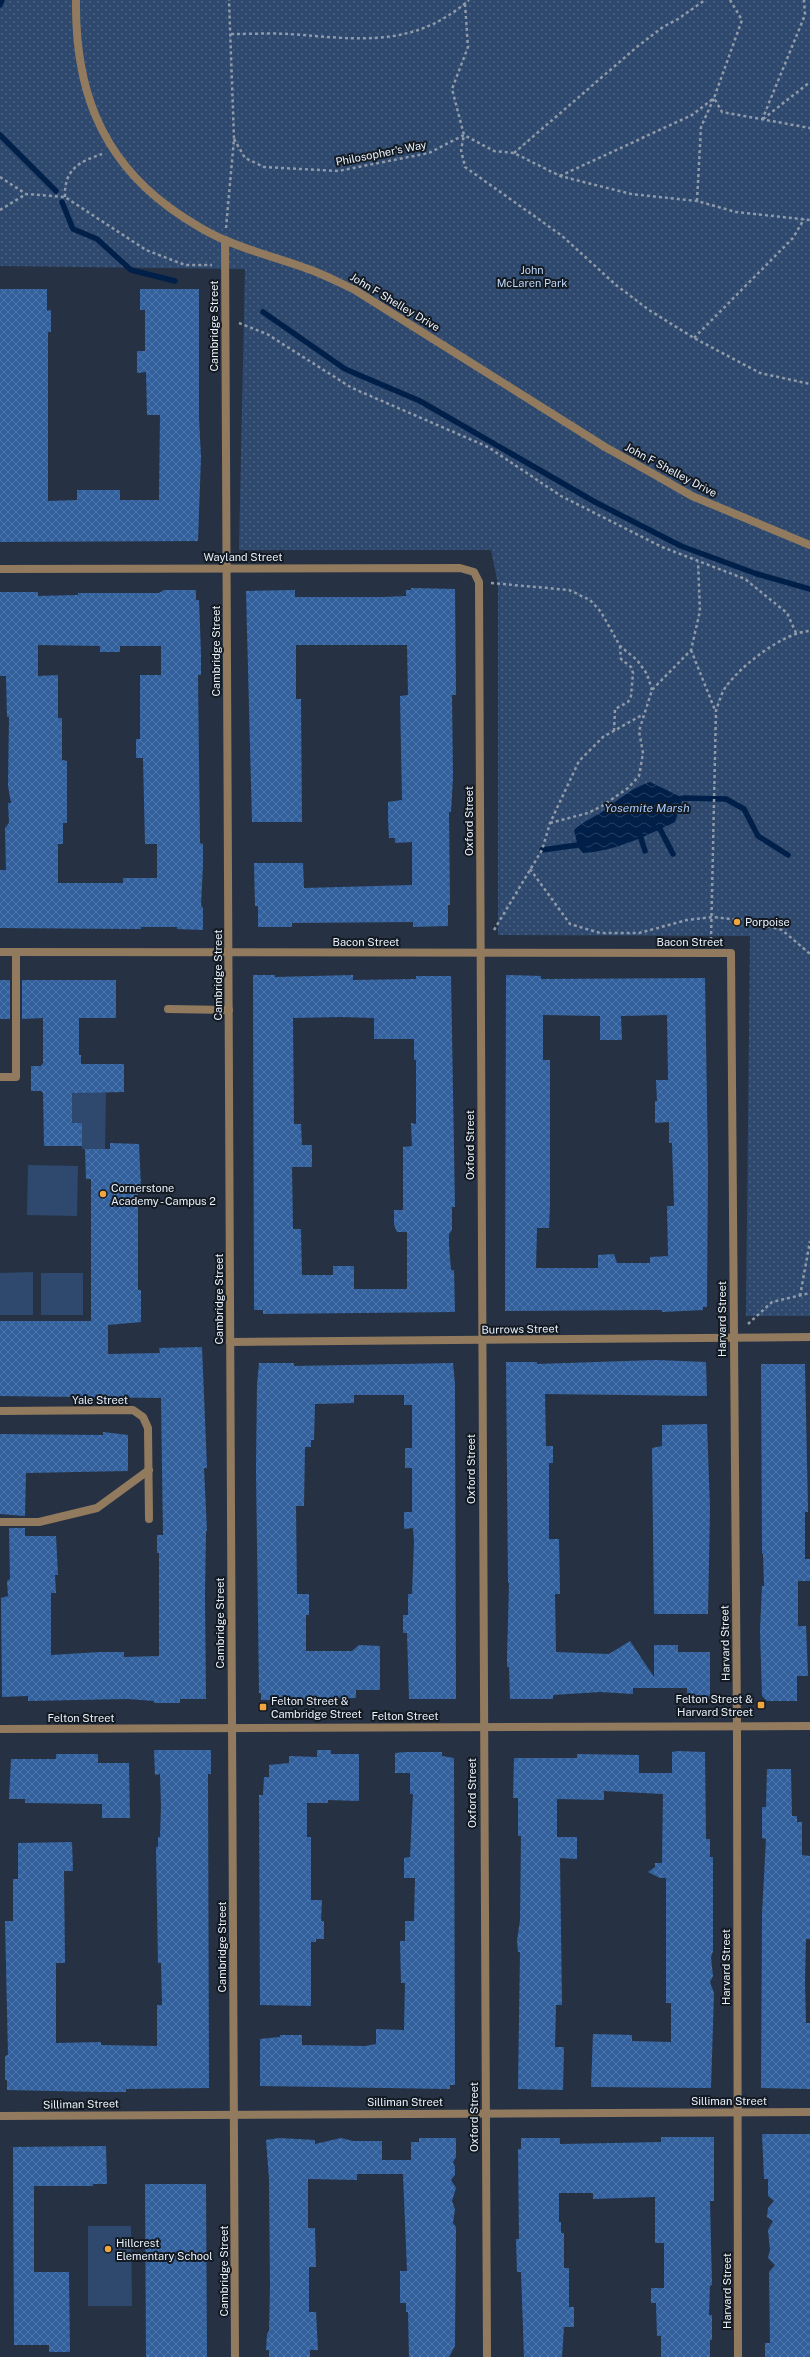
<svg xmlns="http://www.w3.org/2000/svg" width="810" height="2357" viewBox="0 0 810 2357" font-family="'Public Sans',sans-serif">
<defs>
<pattern id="park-dots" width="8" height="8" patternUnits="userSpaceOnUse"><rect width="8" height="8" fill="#2e496d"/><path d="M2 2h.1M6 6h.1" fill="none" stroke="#4c6483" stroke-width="1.8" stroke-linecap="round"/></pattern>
<pattern id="water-waves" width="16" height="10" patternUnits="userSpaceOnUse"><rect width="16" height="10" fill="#001f49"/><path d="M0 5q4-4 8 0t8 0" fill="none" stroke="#254064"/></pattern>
<pattern id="building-cross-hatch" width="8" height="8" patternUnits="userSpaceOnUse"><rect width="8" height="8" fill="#31609d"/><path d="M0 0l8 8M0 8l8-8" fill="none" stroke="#4f77ac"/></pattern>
</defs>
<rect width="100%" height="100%" fill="#263244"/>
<g fill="#2e496d">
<path d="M75 1092H106L105 1149H82V1123H72V1093Z"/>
<path d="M28 1165 78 1166 77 1216 27 1215Z"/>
<path d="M33 1272V1315H0V1273Z"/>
<rect x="41" y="1273" width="42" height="42"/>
<path d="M88 2226H131L132 2306H88Z"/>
</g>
<path fill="url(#park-dots)" d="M0 0H810V1316H746L750 936 498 935V584L491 550H239L245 269 0 266Z"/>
<path fill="url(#water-waves)" d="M650 782 683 798 675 822C645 836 617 851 583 853L578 847 574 830C584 821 595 817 605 810 620 798 632 788 650 782Z"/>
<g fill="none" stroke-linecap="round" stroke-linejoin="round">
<g stroke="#001f49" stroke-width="5.5">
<path d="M0 5 2 0"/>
<path d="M0 135 56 191"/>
<path d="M62 202 73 229 97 239 131 270 175 281"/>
<path d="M263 312 345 369 420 401 595 502 681 546 757 574 810 589"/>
<path d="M677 800 683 798 726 799 744 809 758 836 788 855"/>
<path d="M654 827 660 829 673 854"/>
<path d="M639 832 645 851"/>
<path d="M542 850 585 844"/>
</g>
</g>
<g fill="url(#building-cross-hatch)" fill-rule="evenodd">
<path d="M0 289H47V311L51 310V332H48V501L77 500V490H120V500H159L160 415H147L146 372 137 373V351H145V310H140V289H199V418L201 457 198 541 0 542Z"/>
<path d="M411 588 455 589 456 695H452L453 777 451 812H449L450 905H448V926L413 927V922L292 923V927H258V906H255L254 863H303L304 888 412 885V842L395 843V838H389L388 819V802L402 800 400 696 408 695 407 645H296V699H301L302 822H252L246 591 295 590V597H383L406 596V590H411Z"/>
<path d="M164 590H196V600H199L201 654V675H198L200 843 203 844V865L201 905 203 908V930L177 929V927H141V929L0 928V870H6L5 828 9 823 8 803H11L8 786 9 717H7L6 676H0V592H38V596L78 595V593H159ZM38 645 100 646V652H120V646H161V675H140V739H136V758H143L145 844H157V878H123V883H58V844H63V823H67V761L62 760V718H58V675L38 676Z"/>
<path d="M253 975H275V977L353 975V980L416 979V976H451L455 1207H452V1230L449 1234V1245L451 1270H454L455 1312 263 1314V1310H254ZM342 1017 374 1018V1039H414V1060H416V1124L411 1123 412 1146 403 1147V1210H394V1225L397 1232H407V1289H354V1266H333V1275H302L301 1229H293L292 1167H312V1145H302L301 1124H294L293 1018Z"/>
<path d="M506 975 541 976V979L705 978 708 1164 707 1307H703V1310L662 1312V1310L505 1311ZM543 1015 600 1016V1040H622L621 1016 667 1015 668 1080H656L657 1101H655V1123L669 1122V1143H672L674 1206H667L668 1256 650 1257V1263H617L614 1254 598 1255V1268H536L537 1228H549L550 1207V1060H543Z"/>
<rect x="0" y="980" width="10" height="39"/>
<path d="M22 980H116V1018H79V1055H81V1064H124V1092L72 1093V1123H82V1146H44L43 1093 41 1091H31V1066H41L43 1063V1018L22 1019Z"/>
<path d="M110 1143 139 1144 141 1187H138V1290H141V1322L108 1325V1354L160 1353 159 1348 202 1347 207 1468H204L207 1531H206L205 1595 206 1699H180V1703H154V1701L128 1699 28 1701V1696L2 1697 1 1598 8 1596 7 1581 10 1579 9 1528H25V1536H56L58 1575H55L56 1593H51V1655L100 1652H124V1657L159 1656V1553H157V1535H163L161 1398 0 1396V1321H91V1179H86L85 1149H110Z"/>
<path d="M656 1360 706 1362 707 1396 545 1394 546 1446H553V1463H549V1539H559L560 1594H555L556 1652 609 1654 630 1641 654 1677V1645H678V1652H710V1699H687V1688H633V1694L600 1692 553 1695V1699H510L509 1667H507V1658L509 1583H508L506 1362H537V1364Z"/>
<path d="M259 1363H294V1366L453 1363 455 1384 456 1699H409L407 1633H403V1615H408V1594H412L414 1542 413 1528 404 1529V1512H412V1468H405V1448H412V1405H404V1395H354V1403L315 1404 314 1440H311V1447H305L304 1506H296L297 1594H309V1615H306V1651H352L359 1645 380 1646V1690H356V1698L261 1700V1693H259L256 1469 257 1385Z"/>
<path d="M761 1364H805L808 1512H805V1559H810V1581H798V1626H806L808 1676H797V1701H767L762 1696 760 1630 762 1586H764L763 1554H762Z"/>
<path d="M707 1424 710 1509 708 1614H654L652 1448 662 1446V1425Z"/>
<path d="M103 1432 128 1435V1471L26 1473 25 1516 0 1514V1434L103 1435Z"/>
<path d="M154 1750H211V1774H208L209 2088 126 2089V2092H101L7 2090V2080H5V2056L8 2055 5 1921H13V1879H18V1843L72 1842 73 1871H64L65 1963H56V2043L101 2042V2045L157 2046V2005H162L161 1963H158L156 1847H158V1837H160L161 1806 160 1774 155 1775Z"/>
<path d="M317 1750H331V1754H359V1801L328 1800V1803H307V1837H311V1900H322L321 1921H324V1939H316V1942H311V2006L260 2005 259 1795H263L264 1777H269V1765L289 1763V1756L317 1757Z"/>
<path d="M677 1751 705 1752 706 1839H710V1857H713V1951L711 1957 713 1976 710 1982 714 1993 711 2088 591 2087 593 2034 632 2035V2041L671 2042V2003H666V1878H660L648 1872 655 1867V1863H662L663 1794 604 1791V1800L557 1799V1837H577V1859L560 1858 562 2005H556L555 2047H564L563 2090 518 2089 520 1952H518L517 1941 520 1920 521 1836H518V1798H513L514 1758H577V1754L639 1755V1773H672V1752Z"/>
<path d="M406 1752H442V1756L454 1758 455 2085H450V2089L260 2086V2039L280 2037V2035H302V2045L365 2046 376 2044V2029L404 2030 405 1983H401L400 1941H405V1921H414L415 1878H404V1858L410 1857 413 1794H410V1773H395V1753Z"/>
<path d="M56 1754H98V1763H129L130 1818H102V1804L25 1803V1799H9L11 1759H56Z"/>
<path d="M767 1769H791L792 1816H797V1822H802V1855L810 1856V1939H806L805 1981 806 2023H810V2089L761 2088 762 1914 766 1839 762 1838V1807H766Z"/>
<path d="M762 2134H810V2357H765V2343H770L769 2272 775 2265 768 2258 770 2250 768 2230 773 2221 767 2217 768 2208 774 2201 768 2196V2179H764Z"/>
<path d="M661 2137H714V2201H710L712 2285 710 2286 709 2315H712V2340H710V2357H661V2336H657L656 2303H651V2288H664V2243H655V2197L593 2199V2193H559V2222H561V2233H564V2268H569V2307H574V2327H564L562 2357H524L521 2272H517L516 2239H519L518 2149H521V2138H560V2144L614 2143 661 2142Z"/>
<path d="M279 2138 315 2140V2144L341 2138 353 2141H382V2160H411V2142H419V2138H456V2157L453 2162 455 2167V2175L451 2180 456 2188 452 2201 455 2209 453 2223 456 2227 455 2346 449 2357H409L408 2312H406V2303H400V2271H407L403 2174H357V2180L308 2179V2228H315L316 2267H309V2312H316L318 2350H310V2357H269V2350H266L267 2334 269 2331 270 2287 269 2179 266 2140Z"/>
<path d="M106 2146 107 2184H93V2186H34V2272H69L70 2352H49V2345H14L13 2147Z"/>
<path d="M145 2184H206L207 2357H146Z"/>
</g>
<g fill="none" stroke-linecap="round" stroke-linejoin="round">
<g stroke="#909aa8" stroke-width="2.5" stroke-dasharray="3 3" stroke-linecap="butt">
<path d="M730 0 742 20 714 98 722 112 810 128"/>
<path d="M465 4 468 47 452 89 464 135 461 150 465 167 561 235 616 285 649 310 694 338 760 373 810 384"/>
<path d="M231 34C250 34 270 33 289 34 358 39 413 49 469 0"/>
<path d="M763 119 810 82"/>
<path d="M762 120 805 15 804 0"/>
<path d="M234 139 245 158 264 167 338 171 429 153 464 135 494 151 514 153 560 176 631 194 697 201 736 212 810 220"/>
<path d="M514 153 638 46 663 27 678 19 705 0"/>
<path d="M560 176 692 115 714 98"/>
<path d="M0 177 26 194 65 197 146 250 185 265H212"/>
<path d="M65 197C64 169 79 162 102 154"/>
<path d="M697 201 701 127 714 98"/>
<path d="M0 210 26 194"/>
<path d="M226 228 234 139 229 0"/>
<path d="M239 323 267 334 352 388 488 447 561 496 662 547 745 579 787 613 796 633"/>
<path d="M694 338 793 238 804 219"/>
<path d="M491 583 569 590 590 600 601 612 620 646 637 660 647 674 652 690"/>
<path d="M691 650 715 710"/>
<path d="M614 731 615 709 628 702 631 696 633 673 631 667 621 659 620 647"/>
<path d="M550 823 588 813 602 806 628 788 639 776 643 753 639 731 652 690 691 650 700 611 698 562"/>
<path d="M530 869 570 924 600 933H639L687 920 713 917 748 921 782 930 810 954"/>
<path d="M494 930 542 850 550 823 579 761 603 737 642 715"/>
<path d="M711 940 716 710C719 703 721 694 725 688 740 666 784 632 810 631"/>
<path d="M800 1296 810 1241"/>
<path d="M748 1324 772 1302 810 1293"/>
</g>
<g stroke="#927a5e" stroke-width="8">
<path d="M168 1009 229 1010"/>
<path d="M0 1077H16V952"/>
<path d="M0 1522H39L97 1508 149 1470"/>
</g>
<g stroke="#927a5e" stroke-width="8">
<path d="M76 0C75 86 99 156 170 208 187 220 205 232 225 240 254 253 286 260 316 272 329 277 342 284 355 290L605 447 650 472 692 496 810 545"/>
<path d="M225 240 235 2357"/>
<path d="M0 569 460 568 474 572 479 582 487 2357"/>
<path d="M0 952 731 953 737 1726 738 2357"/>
<path d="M230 1342 810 1337"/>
<path d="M0 1411 133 1410 143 1417 148 1428 149 1519"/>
<path d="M0 1729 810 1726"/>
<path d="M0 2116 810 2112"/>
</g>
</g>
<g fill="#f0a63f" stroke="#141a22" stroke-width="1.5">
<circle cx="737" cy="922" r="4"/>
<circle cx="103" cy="1194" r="4"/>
<rect x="757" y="1701" width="8" height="8" rx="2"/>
<rect x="259" y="1703" width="8" height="8" rx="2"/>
<circle cx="108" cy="2249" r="4"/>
</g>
<g text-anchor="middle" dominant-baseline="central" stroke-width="4" stroke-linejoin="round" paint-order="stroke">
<g font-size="11" fill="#e8f1fc" stroke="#141a22">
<text transform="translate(381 153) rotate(-11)">Philosopher's Way</text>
<text transform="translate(395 302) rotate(31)">John F Shelley Drive</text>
<text transform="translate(214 326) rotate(-90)">Cambridge Street</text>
<text transform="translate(671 470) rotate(28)">John F Shelley Drive</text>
<text x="243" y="557">Wayland Street</text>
<text transform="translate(216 651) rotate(-90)">Cambridge Street</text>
<text transform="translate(469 821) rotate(-90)">Oxford Street</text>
<text x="366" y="942">Bacon Street</text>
<text x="690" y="942">Bacon Street</text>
<text transform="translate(218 975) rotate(-90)">Cambridge Street</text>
<text transform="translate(470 1145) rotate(-90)">Oxford Street</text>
<text transform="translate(219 1299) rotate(-90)">Cambridge Street</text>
<text transform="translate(722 1319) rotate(-90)">Harvard Street</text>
<text transform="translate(520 1329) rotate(-1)">Burrows Street</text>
<text x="100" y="1400">Yale Street</text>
<text transform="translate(471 1469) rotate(-90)">Oxford Street</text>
<text transform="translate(220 1623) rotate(-90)">Cambridge Street</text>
<text transform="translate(725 1643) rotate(-91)">Harvard Street</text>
<text x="405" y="1716">Felton Street</text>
<text x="81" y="1718">Felton Street</text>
<text transform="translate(472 1793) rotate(-90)">Oxford Street</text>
<text transform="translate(222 1947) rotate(-90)">Cambridge Street</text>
<text transform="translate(726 1967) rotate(-90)">Harvard Street</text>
<text x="729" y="2101">Silliman Street</text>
<text x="405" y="2102">Silliman Street</text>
<text transform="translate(81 2104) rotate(-1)">Silliman Street</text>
<text transform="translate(474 2117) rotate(-90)">Oxford Street</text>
<text transform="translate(224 2271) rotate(-90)">Cambridge Street</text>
<text transform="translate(727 2291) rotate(-90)">Harvard Street</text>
</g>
<g font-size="11" fill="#bcd6f9" stroke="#141a22">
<text x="532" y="270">John<tspan x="532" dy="13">McLaren Park</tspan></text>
</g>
<g font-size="11" fill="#e8f1fc" stroke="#141a22" text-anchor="start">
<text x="745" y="922">Porpoise</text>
<text x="111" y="1188">Cornerstone<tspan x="111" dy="13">Academy - Campus 2</tspan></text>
<text x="753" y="1699" text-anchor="end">Felton Street &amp;<tspan x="753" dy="13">Harvard Street</tspan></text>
<text x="271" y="1701">Felton Street &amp;<tspan x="271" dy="13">Cambridge Street</tspan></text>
<text x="116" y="2243">Hillcrest<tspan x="116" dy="13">Elementary School</tspan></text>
</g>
<g font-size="12" font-style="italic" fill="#a3cafe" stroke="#141a22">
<text x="647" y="808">Yosemite Marsh</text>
</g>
</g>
</svg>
